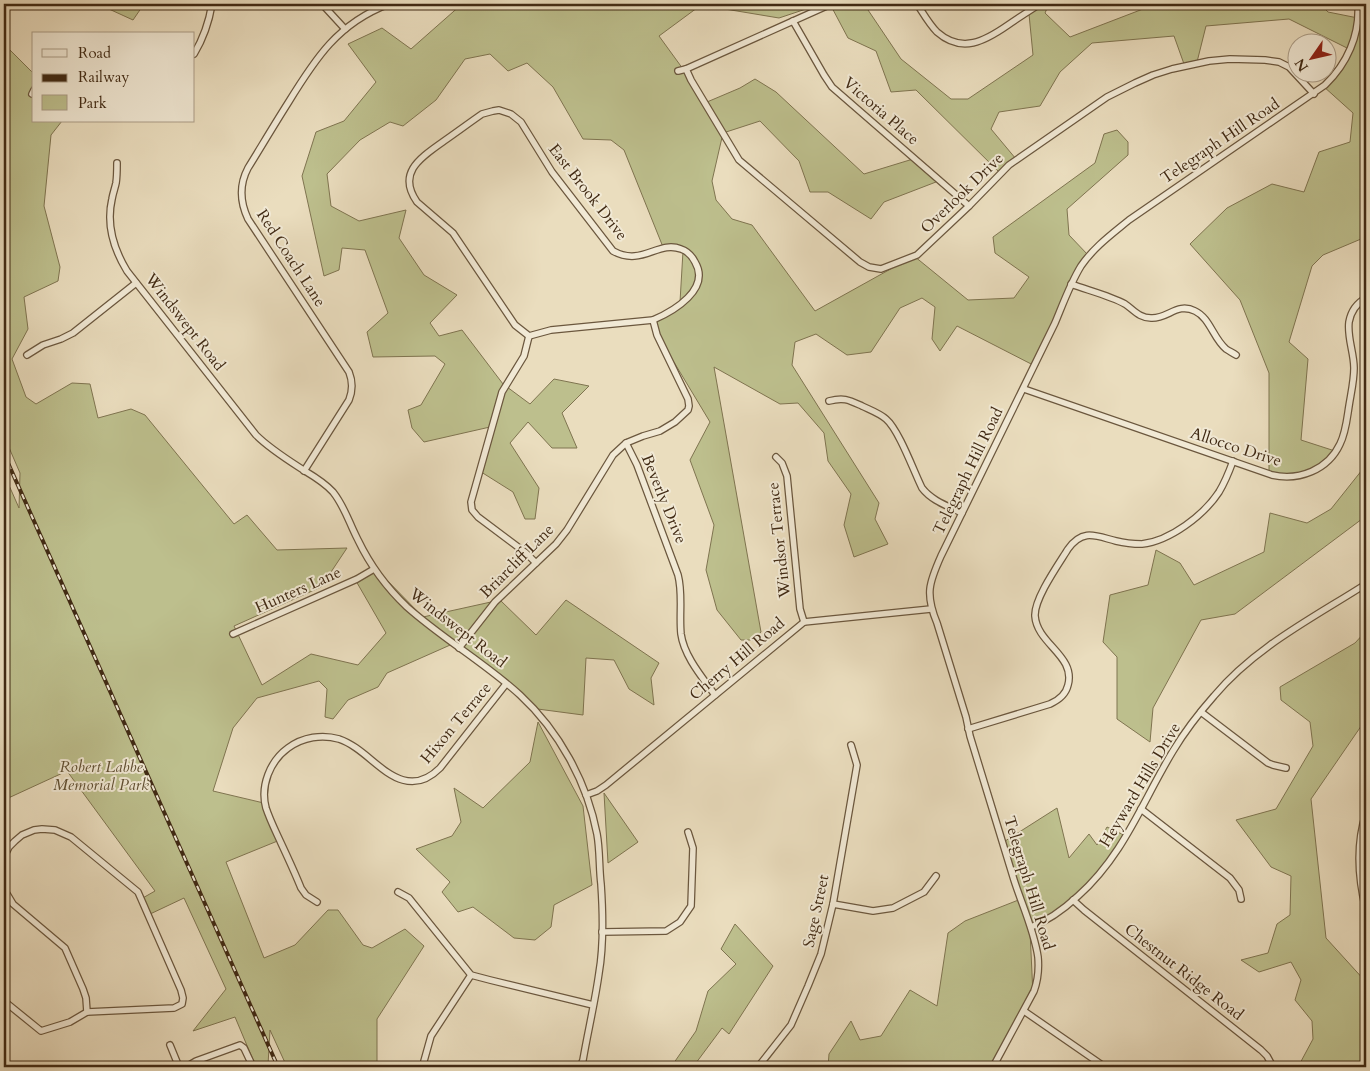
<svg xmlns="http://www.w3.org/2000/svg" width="1370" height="1071" viewBox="0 0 1370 1071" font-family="Cardo,serif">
<rect width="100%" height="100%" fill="#eaddbe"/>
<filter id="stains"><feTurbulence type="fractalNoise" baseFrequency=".004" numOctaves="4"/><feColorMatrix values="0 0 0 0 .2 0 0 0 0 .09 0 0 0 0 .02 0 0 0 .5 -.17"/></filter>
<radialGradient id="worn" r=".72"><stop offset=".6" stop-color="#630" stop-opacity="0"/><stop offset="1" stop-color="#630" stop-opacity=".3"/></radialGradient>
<g fill="#bdbf8d" stroke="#7f7450">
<path d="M98 4H144L133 20Z"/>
<path d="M462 4H821L779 18 701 5 659 36 707 102 740 88 755 79 776 92 864 174 913 159 936 182 884 202 871 219 828 192H810L799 161 760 121 723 133 712 181 716 200 732 219 752 225 815 311 914 256 968 300 1014 298 1029 277 995 253 993 237 1095 163 1104 134 1117 130 1128 142V155L1067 209 1069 235 1088 255 1037 367 957 326 940 351 932 339 935 307 922 298 900 308 871 352 847 355 816 334 795 342 792 365 879 503 875 519 888 544 854 557 844 525 851 494 828 461 824 433 798 403 780 404 714 367 761 632 754 640H741L717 610 706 570 714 525 690 460 710 422 651 324 680 302 683 251 663 247 624 150 611 140 583 139 553 87 527 63 508 71 490 54 465 59 436 100 403 126 390 122 360 140 327 174 331 206 359 221 406 210 399 238 424 275 457 295 430 323 439 336 462 330 503 384 530 404 554 379 589 386 562 413 577 448H552L528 422 510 443 539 488 535 519H525L513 492 478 470 490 427 424 442 412 428 408 410 421 405 445 364 435 356 373 357 367 332 388 313 365 250 342 248 339 270 324 276 302 176 316 132 344 121 376 82 348 44 382 28 411 49Z"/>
<path d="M830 4H864L901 59 951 99H968L1033 55 1028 4H1049L1045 13 1070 37 1156 4H1320L1328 12 1358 18 1360 4H1366V238L1361 239 1323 255 1312 266 1289 342 1308 359 1301 440 1335 451 1304 476 1269 473V373L1240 300 1190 244 1227 208 1272 184 1304 192 1319 152 1350 142 1353 113 1323 86 1349 49 1289 19 1206 26 1197 62 1184 64 1174 36 1092 43 1060 72 1040 106 999 112 991 129 1016 159 999 172 916 90 891 92 876 51 848 38Z"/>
<path d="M4 44 34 74V121H62L51 135 44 206 60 267 58 281 24 297 28 329 12 359 26 397 36 404 72 383 90 384 98 418 131 409 145 415 234 524 247 515 277 550 347 548 321 587 234 626 262 685 311 654 358 665 386 633 356 581 377 570 423 617 500 600 536 635 566 600 659 663 651 678 654 705 629 689 614 660 586 658 583 715 530 708 457 642 387 673 378 687 348 700 333 719 325 717 327 689 319 681 257 698 233 728 213 791 268 804 280 840 226 862 264 958 295 945 328 910H338L363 945 372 948 405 929 424 946 377 1019V1067H287L270 1030 268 1065 269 1067H256L235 1017 193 1031 226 989 184 898 148 915 141 899 155 891 67 771 4 800V474L19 508 20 473 4 436Z"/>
<path d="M1366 465V516L1235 614 1201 620 1153 708 1150 742 1117 719V657L1103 642 1110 595 1148 585 1156 550 1180 563 1194 585 1264 552 1270 513 1307 523 1331 509Z"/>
<path d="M1366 631V719L1311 799 1326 938 1366 982V1067H1298L1313 1039 1312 1021 1295 1000 1301 980 1291 962 1259 972 1241 960 1268 953 1277 924 1290 915 1291 876 1271 867 1236 820 1276 809 1313 746 1310 722 1281 700 1280 687 1355 643Z"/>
<path d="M538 722 583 806 592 885 554 905 551 927 535 940 514 938 473 907 458 912 442 892 450 882 416 849 452 836 461 822 454 788 483 808 530 762Z"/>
<path d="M604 793 638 842 608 863Z"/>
<path d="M1057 808 1069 858 1089 834 1097 845 1107 827 1126 836 1086 890 1030 931 1033 995 991 1067H828L829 1054 851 1021 860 1040 881 1036 910 990 937 1006 948 933 965 921 1021 899 1002 843Z"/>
<path d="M735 924 773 966 729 1034 722 1028 693 1067H671L696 1031 708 991 736 964 721 949Z"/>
</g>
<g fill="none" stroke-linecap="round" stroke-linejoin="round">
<g stroke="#6b573e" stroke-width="8">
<g id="minor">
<path d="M322 4 345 29"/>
<path d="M917 4C923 13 929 24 937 32 962 54 985 41 1008 25 1018 18 1029 11 1040 4"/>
<path d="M793 21 824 75 832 87 969 206"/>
<path d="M194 54C203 39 209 22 212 4"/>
<path d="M686 69 691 80 739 160 860 262 869 267 881 269 917 255 969 206 1009 165 1107 97 1135 83 1153 75 1172 69 1209 61 1230 59 1265 60 1279 62 1289 67 1314 94"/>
<path d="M678 71 686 69 831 4"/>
<path d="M32 94 34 90"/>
<path d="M499 110 511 114 521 122 552 172 613 251C642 267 658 240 681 249 687 251 692 256 695 262 711 289 674 311 653 320L551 330 529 336 515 325 453 233 417 202C396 172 422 157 444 141 457 132 469 123 482 114L493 111Z"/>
<path d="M117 163C117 170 117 177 116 183 115 188 113 193 112 199 106 225 113 248 127 271L256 435C270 449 288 460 305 471 315 477 325 483 333 492 345 507 349 523 358 540 370 565 387 588 407 607 443 639 485 663 520 695 559 731 587 782 597 834 600 850 599 868 601 884 603 913 604 944 599 973 595 1002 588 1031 583 1060L580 1067"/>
<path d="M1071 284C1087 290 1111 296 1125 304 1134 310 1139 318 1151 318 1168 319 1177 302 1195 311 1210 318 1213 338 1226 349 1229 351 1233 353 1236 355"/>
<path d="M529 336 524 356 502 392 471 502 472 510 478 517 526 553 536 563"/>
<path d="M27 355 43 345 61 339 73 333 136 283"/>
<path d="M1024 389 1272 475C1299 481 1328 470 1340 444 1346 432 1347 418 1349 406 1351 393 1354 381 1354 368 1354 353 1347 337 1349 322 1351 311 1357 303 1366 298"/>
<path d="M829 401C844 397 849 400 862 406 870 410 879 413 886 419 899 430 914 472 922 488 932 501 948 506 962 513"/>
<path d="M626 443 637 465 678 575C683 594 679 614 681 634 684 656 702 677 715 695"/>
<path d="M776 457 782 463 787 476 800 609 804 622"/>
<path d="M304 471 349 400C353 390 353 382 349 372L248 219C240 202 239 185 248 168 261 147 274 125 288 103 315 59 338 23 389 4"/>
<path d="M233 634 357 579 374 569"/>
<path d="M459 648 495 602 556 544 567 530 613 455 626 443 643 436 660 431 675 422 688 410 689 406 688 399 657 335 653 320"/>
<path d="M1201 712 1268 763 1273 765 1286 768"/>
<path d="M968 729 1050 704C1059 700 1066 694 1068 685 1076 656 1037 644 1035 616 1034 599 1058 565 1068 549 1083 528 1096 536 1116 541 1124 543 1133 544 1142 544 1170 541 1204 515 1219 492 1225 482 1229 472 1233 461"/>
<path d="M586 795 597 791 606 785 804 622 931 609"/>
<path d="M1141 809 1230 878 1239 890 1241 899"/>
<path d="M1366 813C1356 844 1358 878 1366 910"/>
<path d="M4 857 9 847 15 841 22 835 34 830 42 829 55 830 71 837 138 892 181 990 183 998 182 1004 174 1008 87 1012 70 1022 41 1031 4 1001"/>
<path d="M4 889 13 904 65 948 83 989 86 998 87 1012"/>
<path d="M398 892 409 898 471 975 490 980 593 1005"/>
<path d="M1073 900 1084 910 1261 1050 1267 1056 1273 1067"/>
<path d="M317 902 306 895 301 888C295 873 288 858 281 843 276 832 270 820 266 808 260 786 270 761 288 748 303 737 322 734 339 739 363 747 381 774 403 780 417 784 430 778 440 768L506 684"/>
<path d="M833 904 873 911 893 908 924 892 936 876"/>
<path d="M1031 927C1050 920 1064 909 1078 896 1124 855 1142 802 1173 751 1185 731 1199 713 1214 696 1255 647 1313 618 1366 584"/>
<path d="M602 932 666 931 680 922 691 906 693 848 688 832"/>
<path d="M1024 1011 1105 1067"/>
<path d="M170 1045 179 1067"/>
<path d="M186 1067 196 1061 240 1045 244 1048 253 1067"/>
<path d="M425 1067 424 1061 431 1036 471 975"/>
<path d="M758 1067 791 1025 808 986 821 954 833 904 857 765 851 745"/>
<path d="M993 1067 1034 991C1038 980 1039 968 1038 957 1034 930 1022 905 1014 880 999 832 985 784 970 736L966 717 937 623C925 594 929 583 941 556L1055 323C1063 304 1070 284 1081 266 1094 247 1112 234 1129 220L1325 85C1347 64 1360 35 1358 4"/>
</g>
</g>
<use href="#minor" stroke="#f1e9d5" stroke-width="5.5"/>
<g stroke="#412a14" stroke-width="4">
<path id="rail" d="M4 454 278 1067"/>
</g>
<use href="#rail" stroke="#f1e9d5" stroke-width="2" stroke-dasharray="5.5" stroke-linecap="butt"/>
</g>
<g text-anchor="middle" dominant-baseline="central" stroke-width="4" stroke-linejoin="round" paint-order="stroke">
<g font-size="16" fill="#412a14" stroke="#f1e9d5">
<text transform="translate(881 111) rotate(41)">Victoria Place</text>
<text transform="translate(1220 141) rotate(-34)">Telegraph Hill Road</text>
<text transform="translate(588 192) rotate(52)">East Brook Drive</text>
<text transform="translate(962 193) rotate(-44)">Overlook Drive</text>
<text transform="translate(291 258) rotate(57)">Red Coach Lane</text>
<text transform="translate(185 322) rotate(52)">Windswept Road</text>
<text transform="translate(1236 447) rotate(18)">Allocco Drive</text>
<text transform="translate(968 471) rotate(-64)">Telegraph Hill Road</text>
<text transform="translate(664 499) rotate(68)">Beverly Drive</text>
<text transform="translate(779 540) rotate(-96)">Windsor Terrace</text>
<text transform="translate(517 561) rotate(-45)">Briarcliff Lane</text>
<text transform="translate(298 590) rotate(-24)">Hunters Lane</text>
<text transform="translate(458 628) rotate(38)">Windswept Road</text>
<text transform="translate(737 659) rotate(-40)">Cherry Hill Road</text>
<text transform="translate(456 723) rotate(-50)">Hixon Terrace</text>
<text transform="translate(1140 785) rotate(-59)">Heyward Hills Drive</text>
<text transform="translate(1029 883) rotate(73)">Telegraph Hill Road</text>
<text transform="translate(816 911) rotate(-78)">Sage Street</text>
<text transform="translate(1184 972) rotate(38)">Chestnut Ridge Road</text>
</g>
<g font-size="16" font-style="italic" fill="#604f32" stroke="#f1e9d5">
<text x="101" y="767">Robert Labbe<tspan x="101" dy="18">Memorial Park</tspan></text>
</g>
</g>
<rect width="1370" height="1071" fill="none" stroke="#eaddbe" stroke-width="20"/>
<rect x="5" y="5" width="1360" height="1061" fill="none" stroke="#412a14" stroke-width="2.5"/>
<rect x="10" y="10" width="1350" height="1051" fill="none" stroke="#412a14"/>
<rect x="32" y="32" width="162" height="90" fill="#f1e9d5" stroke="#ab9d88"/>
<rect x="42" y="49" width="25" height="8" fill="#f1e9d5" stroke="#ab9d88"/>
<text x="78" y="58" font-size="15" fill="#412a14">Road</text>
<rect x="42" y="74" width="25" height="8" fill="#412a14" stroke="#ab9d88"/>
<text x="78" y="82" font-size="15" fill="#412a14">Railway</text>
<rect x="42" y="95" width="25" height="15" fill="#bdbf8d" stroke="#ab9d88"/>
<text x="78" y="108" font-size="15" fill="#412a14">Park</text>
<g transform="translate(1312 58) rotate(236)"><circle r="24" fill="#f1e9d5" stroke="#ab9d88"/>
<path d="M0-4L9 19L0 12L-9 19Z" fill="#8f2418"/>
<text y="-8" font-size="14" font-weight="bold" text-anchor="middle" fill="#412a14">N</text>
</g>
<rect width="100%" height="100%" filter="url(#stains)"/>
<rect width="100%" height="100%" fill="url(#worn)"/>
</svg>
